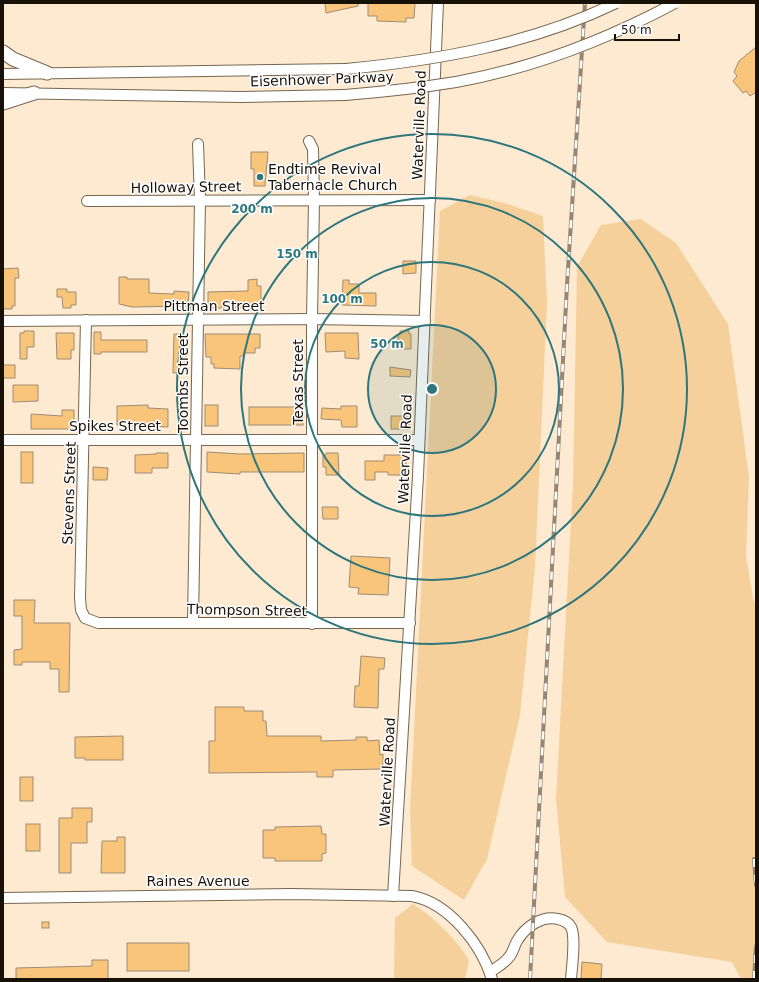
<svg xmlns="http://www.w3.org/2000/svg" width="759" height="982" viewBox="0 0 759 982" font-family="'DejaVu Sans',sans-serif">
<rect width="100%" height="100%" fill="#fdead1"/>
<g fill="#f6d09b">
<path d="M470 195 504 203 543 216 547 303 535 567 520 715 487 859 464 900 412 866 410 811 440 211Z"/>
<path d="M641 219 676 243 728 324 749 477 746 555 753 598 756 606V979H741L732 962 607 942 565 897 556 799 573 484 577 267 601 225Z"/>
<path d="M413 904C436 919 454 937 469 960L465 979H394L395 918Z"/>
</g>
<g fill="#f9c57a" stroke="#9d8c75">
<path d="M325 3H358V6L326 13Z"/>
<path d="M368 3H415L414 18H406V22L377 21V16H368Z"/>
<path d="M756 47V92L750 96 746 91 743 93 733 81 737 76 734 72 739 61Z"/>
<path d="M251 152H268L265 186H254V169H251Z"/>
<path d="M403 261H416V273L403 274Z"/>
<path d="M18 268 19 278H15V306H12V309H3V269Z"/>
<path d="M119 277H127V279H149V293L174 294V291L189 292 188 306 132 307 119 304Z"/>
<path d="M257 279V286H261V305H258V308H208V292L248 291V280Z"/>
<path d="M343 280H349V284H359V293H376V306L342 305Z"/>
<path d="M57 289H67V292H76V305H71V308H63L62 297H57Z"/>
<path d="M24 331H34V347H27V359H20V333H24Z"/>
<path d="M400 331H409V334H411V349H398V334H400Z"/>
<path d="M94 332H101V340H147V352H101V354H94Z"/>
<path d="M56 333H74V350H71V359H57Z"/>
<path d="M325 333H358L359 359 345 358V351L326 352Z"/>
<path d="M174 334H183V337H186V372L173 373Z"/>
<path d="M205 334H260V348H255V353H244V356H240V369L214 368V364H211V357H206Z"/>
<rect x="3" y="365" width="12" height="13"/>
<path d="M390 367 411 370 410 377 390 376Z"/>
<path d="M13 385H38V401L13 402Z"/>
<path d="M148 405V408L168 409V427L117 425V406Z"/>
<rect x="205" y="405" width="13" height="21"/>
<path d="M341 406H357V427H342L341 420 321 419 322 408 341 409Z"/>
<rect x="249" y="407" width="54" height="18"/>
<path d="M62 410H74V429H31V414L62 416Z"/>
<rect x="391" y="416" width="18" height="13"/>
<rect x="21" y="452" width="12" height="31"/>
<path d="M207 452 240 454 304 453V472H240V474L207 472Z"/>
<path d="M156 453H168V468H152V473H135V455L156 454Z"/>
<path d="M326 453H338L339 475H326V467H323V455H326Z"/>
<path d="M384 455H406V475H388V472H375V480H365V461H384Z"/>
<path d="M93 467 108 468 107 480H93Z"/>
<path d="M322 507H338V519H323Z"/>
<path d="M351 556 390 558 388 595 358 594 359 588 349 587Z"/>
<path d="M14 600H35L34 623H70L69 692H59V669H50V662H22V665H14V650L22 649V616H14Z"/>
<path d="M361 656 385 658 384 669H379L378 708 354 707 355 686H359Z"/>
<path d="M215 707H244V711H263V721H266L267 736H321V741L356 740V737H367V741L379 740 380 755 383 754V769L333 770V777H317V772L209 773V741H215Z"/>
<path d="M123 736V760H85V758H75V737Z"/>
<rect x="20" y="777" width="13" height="24"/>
<path d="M72 808H92V822H87V843H71V873H59V818H72Z"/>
<rect x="26" y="824" width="14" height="27"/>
<path d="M321 826 322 834H326V853L322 854V861H275V858H263V830H275V827Z"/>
<path d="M117 837H125V873H101L102 841H117Z"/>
<rect x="42" y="922" width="7" height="6"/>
<rect x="127" y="943" width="62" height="28"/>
<path d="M92 960H108V979H16V968L92 966Z"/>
<path d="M582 962 602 964 601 979H581Z"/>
</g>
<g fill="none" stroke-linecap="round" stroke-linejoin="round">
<g stroke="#766650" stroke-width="12">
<g id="minor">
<path d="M3 74 346 69"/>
<path d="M3 93 241 97 345 95"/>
<path d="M309 141 313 149 314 200 312 319V624"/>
<path d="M87 201 430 200"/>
<path d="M86 320 80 598 81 610 85 618 98 623H410"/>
<path d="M3 321 312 319 425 321"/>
<path d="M3 440H419"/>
<path d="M193 623 200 200 198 144"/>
<path d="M393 896 418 476 438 3"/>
<path d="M3 898 291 894 412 896C449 903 481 944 492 979"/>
<path d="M490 972C497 967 504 964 509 957 513 953 514 946 517 941 525 927 542 915 558 919 563 920 568 922 571 927 576 937 572 966 571 979"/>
</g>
</g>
<g stroke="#766650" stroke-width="15">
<g id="major">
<path d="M3 52 13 59 47 73"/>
<path d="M3 103 34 93"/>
</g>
</g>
<use href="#minor" stroke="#fff" stroke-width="10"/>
<use href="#major" stroke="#fff" stroke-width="13"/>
<g stroke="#948775" stroke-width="4">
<g id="rail">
<path d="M754 859 756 885"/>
<path d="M530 979 567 285 585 3"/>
<path d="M754 979 756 946"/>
</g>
</g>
<use href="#rail" stroke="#fff" stroke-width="2.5" stroke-dasharray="8" stroke-linecap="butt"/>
<g stroke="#766650" stroke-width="12" stroke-linecap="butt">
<g id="minor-bridge">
<path d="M346 69C440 60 531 44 616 3"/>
<path d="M345 95C382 92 419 88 456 82 533 68 606 40 675 3"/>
</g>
</g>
<use href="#minor-bridge" stroke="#fff" stroke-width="10"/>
</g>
<circle cx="432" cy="389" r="64" fill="#2d767c" fill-opacity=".12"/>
<g fill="none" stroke="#2d767c" stroke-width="2">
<circle cx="432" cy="389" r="64"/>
<circle cx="432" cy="389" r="127"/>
<circle cx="432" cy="389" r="191"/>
<circle cx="432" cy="389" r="255"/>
</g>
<circle fill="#2d767c" stroke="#fff" stroke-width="1.5" cx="260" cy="177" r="4"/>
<g text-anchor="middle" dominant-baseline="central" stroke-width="3" stroke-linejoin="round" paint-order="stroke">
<g font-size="14" fill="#171108" stroke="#fff">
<text transform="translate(322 79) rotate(-2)">Eisenhower Parkway</text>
<text transform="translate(419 125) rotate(-88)">Waterville Road</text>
<text transform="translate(186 187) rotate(-1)">Holloway Street</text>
<text x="214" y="306">Pittman Street</text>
<text transform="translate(298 382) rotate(-90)">Texas Street</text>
<text transform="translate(183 383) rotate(-90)">Toombs Street</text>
<text x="115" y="426">Spikes Street</text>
<text transform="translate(405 449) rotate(-88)">Waterville Road</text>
<text transform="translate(69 493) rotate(-88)">Stevens Street</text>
<text transform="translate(247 610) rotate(1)">Thompson Street</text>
<text transform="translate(387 772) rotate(-87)">Waterville Road</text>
<text x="198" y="881">Raines Avenue</text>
</g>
<g font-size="14" fill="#171108" stroke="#fff" text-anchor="start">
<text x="268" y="169">Endtime Revival<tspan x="268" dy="16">Tabernacle Church</tspan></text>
</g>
</g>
<circle cx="432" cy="389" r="6" fill="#2d767c" stroke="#fff" stroke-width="2"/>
<g font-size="12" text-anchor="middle" font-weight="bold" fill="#2d767c" stroke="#fff" stroke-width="3" stroke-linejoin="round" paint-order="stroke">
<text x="252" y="213">200 m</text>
<text x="297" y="258">150 m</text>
<text x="342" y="303">100 m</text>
<text x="387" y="348">50 m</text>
</g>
<rect width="759" height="982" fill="none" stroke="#171108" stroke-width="8"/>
<path d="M615 34v6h64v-6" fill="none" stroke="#171108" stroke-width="2"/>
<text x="621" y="34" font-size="12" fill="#171108" stroke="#ffffff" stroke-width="3" paint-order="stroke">50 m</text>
</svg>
